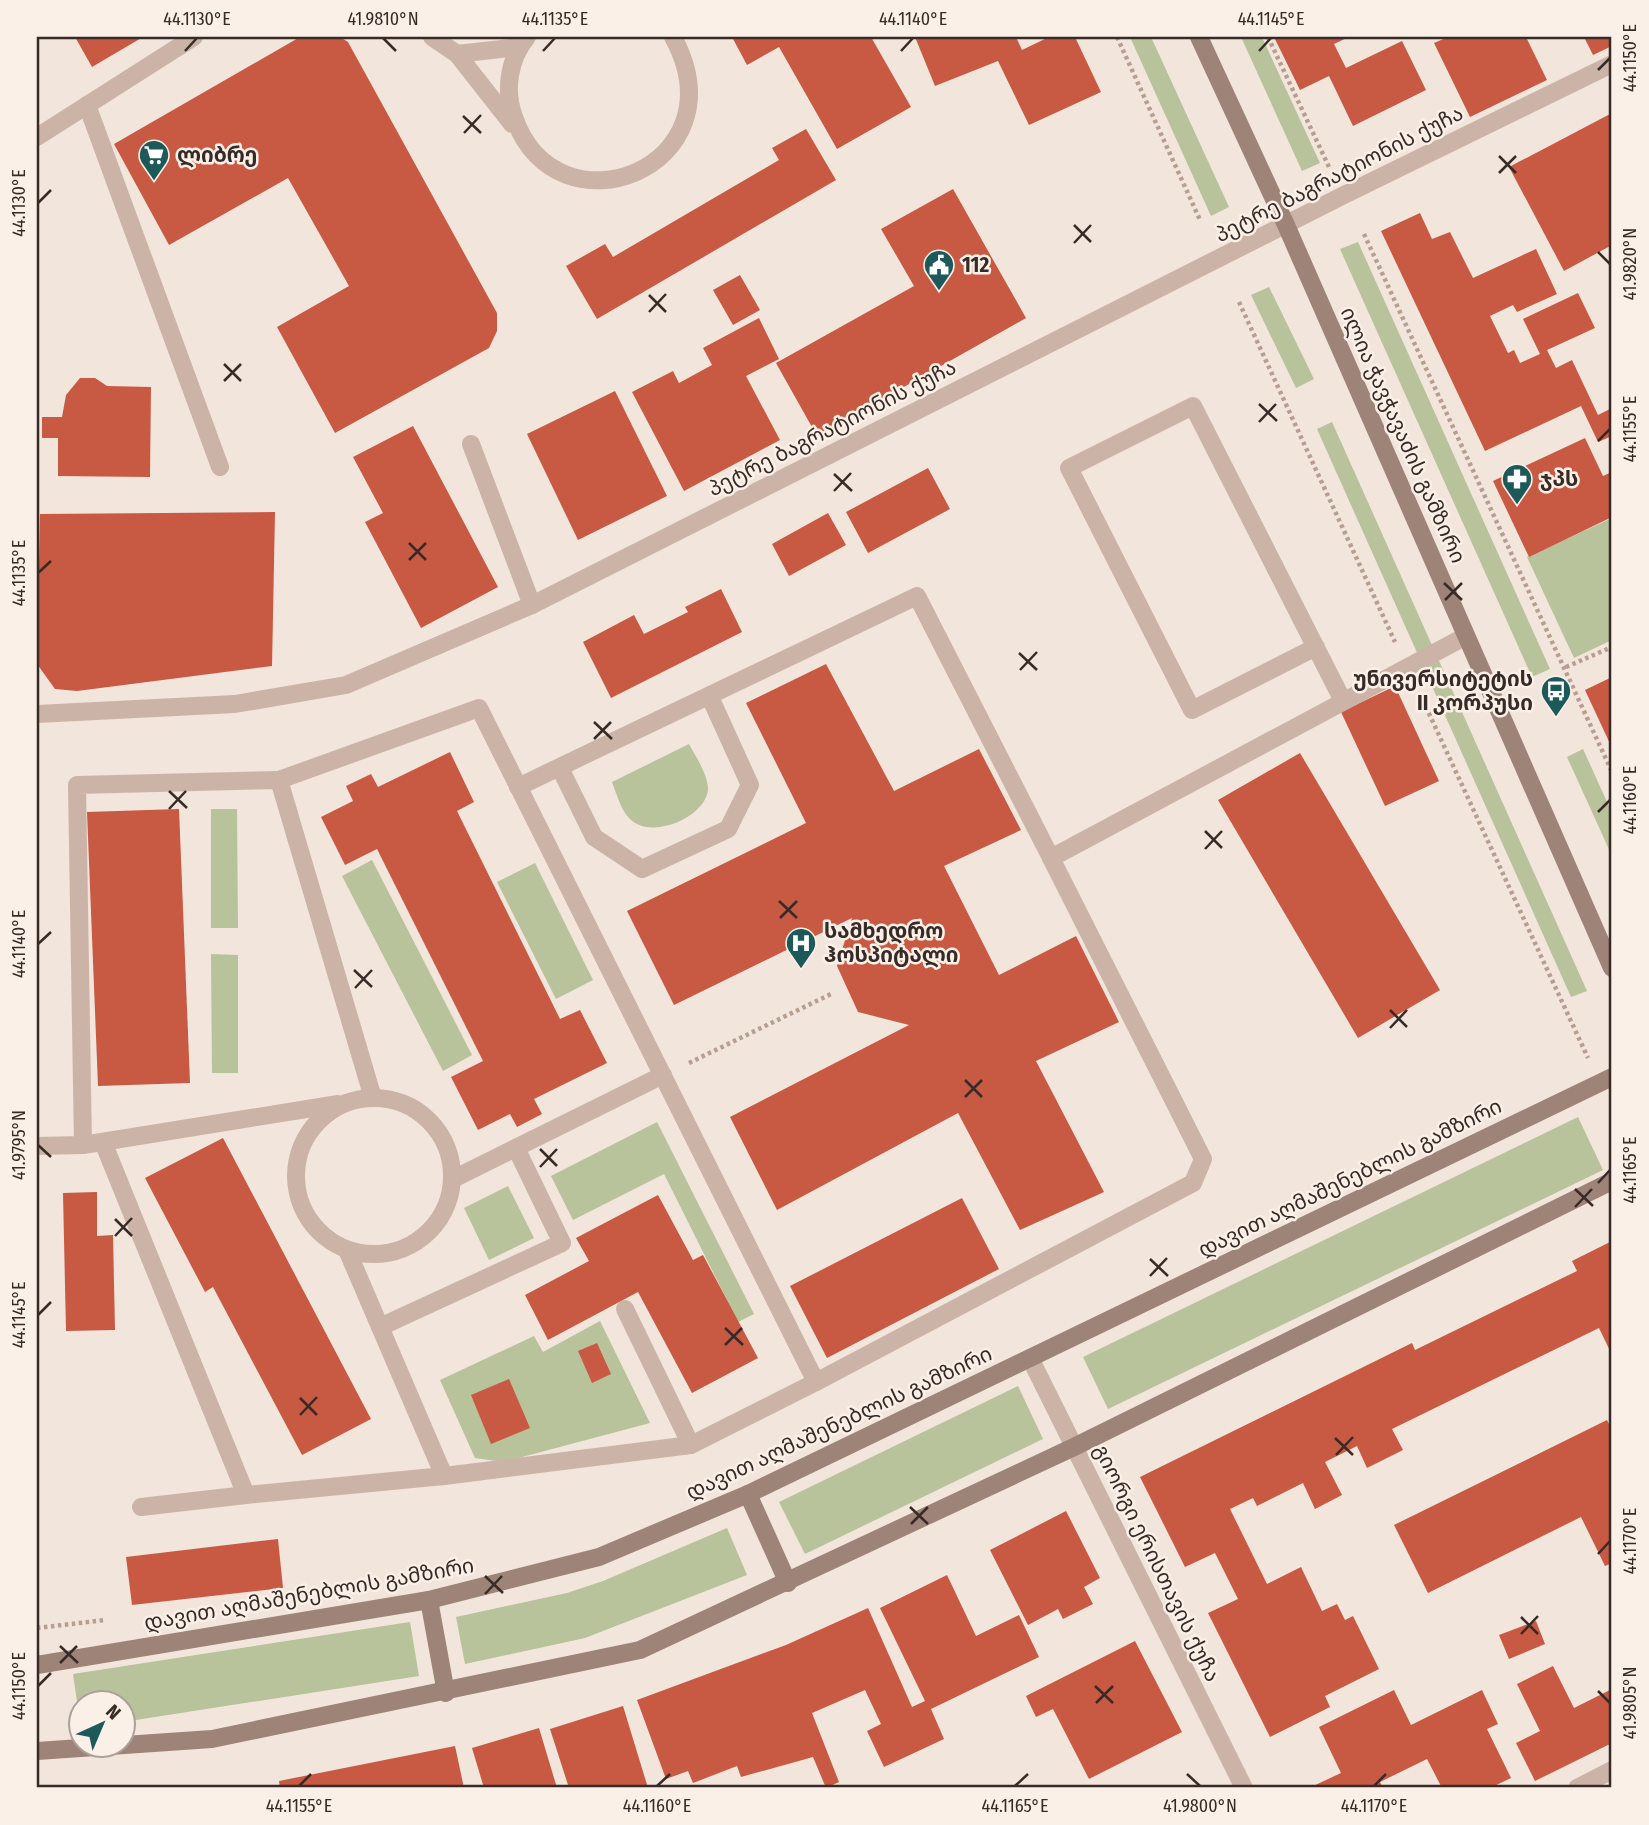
<svg xmlns="http://www.w3.org/2000/svg" width="1649" height="1825" viewBox="0 0 1649 1825" font-family="'Fira Sans Condensed','Noto Sans Georgian',sans-serif">
<rect width="100%" height="100%" fill="#f2e5db"/>
<g fill="#b8c29b">
<path d="M1130 37H1151L1229 207 1211 216Z"/>
<path d="M1241 37H1262L1320 163 1302 171Z"/>
<path d="M1358 242 1550 669 1532 677 1340 249Z"/>
<path d="M1269 287 1314 379 1296 388 1251 295Z"/>
<path d="M1332 422 1587 991 1571 997 1317 429Z"/>
<path d="M1612 518V640L1574 658 1527 557Z"/>
<path d="M689 744C696 757 707 773 708 788 708 816 653 840 631 820 621 811 617 795 612 782Z"/>
<path d="M1583 749 1612 813V856L1567 757Z"/>
<path d="M211 809H237L238 928H211Z"/>
<path d="M372 860 472 1055 443 1071 342 876Z"/>
<path d="M535 863 593 980 556 999 497 882Z"/>
<path d="M211 954 238 955V1073H212Z"/>
<path d="M1578 1117 1603 1170 1108 1409 1083 1357Z"/>
<path d="M657 1122 754 1314 738 1322 664 1174 573 1220 551 1176Z"/>
<path d="M508 1186 534 1238 489 1260 464 1208Z"/>
<path d="M600 1321 650 1423 503 1462 475 1458 440 1380 534 1336 543 1352Z"/>
<path d="M1018 1386 1043 1439 805 1554 779 1502Z"/>
<path d="M727 1528 747 1575 585 1638 465 1664 456 1617 567 1593 603 1581Z"/>
<path d="M410 1622 419 1676 123 1722 122 1702H80V1722L73 1674Z"/>
</g>
<g fill="#c85943">
<path d="M75 37H143L92 67Z"/>
<path d="M300 37H340L348 42 497 313V331L489 348 335 433 277 327 349 286 288 178 169 245 114 144Z"/>
<path d="M732 37H871L911 107 837 149 779 47 747 65Z"/>
<path d="M915 37H1016L1022 50 1049 37H1075L1101 92 1029 125 998 61 935 86Z"/>
<path d="M1274 37H1349L1334 44 1346 68 1402 41 1426 90 1353 126 1329 76 1300 90Z"/>
<path d="M1448 37H1526L1547 80 1470 117 1434 43Z"/>
<path d="M1584 37H1612V46L1593 55Z"/>
<path d="M1612 113V245L1564 271 1509 167Z"/>
<path d="M806 129 836 180 597 319 566 266 605 244 613 257 779 160 772 148Z"/>
<path d="M953 189 1026 318 817 436 776 363 914 286 881 229Z"/>
<path d="M1420 213 1432 239 1450 232 1473 278 1536 249 1557 294 1517 312 1513 305 1490 316 1508 353 1514 350 1520 363 1540 354 1523 319 1578 293 1595 328 1547 350 1556 368 1572 360 1598 415 1612 408V436L1598 442 1581 406 1485 451 1381 231Z"/>
<path d="M740 275 760 310 733 325 713 290Z"/>
<path d="M759 318 779 359 746 376 780 440 684 491 632 392 673 371 679 383 712 365 703 348Z"/>
<path d="M80 378H95L107 386 151 387 150 477 58 476V438H42V417H62L66 395Z"/>
<path d="M615 391 667 496 578 540 527 434Z"/>
<path d="M413 426 498 587 421 628 365 522 383 513 353 457Z"/>
<path d="M1585 438 1603 476 1612 472V517L1529 557 1493 481Z"/>
<path d="M928 468 950 509 868 553 846 512Z"/>
<path d="M275 512 272 666 77 691 55 689 37 664 40 514Z"/>
<path d="M828 513 846 545 789 576 772 544Z"/>
<path d="M721 589 742 632 611 698 583 642 634 615 644 634 688 612 685 607Z"/>
<path d="M826 664 894 791 979 749 1021 830 944 866 999 975 1076 936 1119 1022 1036 1061 1104 1192 1020 1230 958 1113 777 1210 730 1117 909 1025 858 1012 837 966 852 918 674 1005 627 911 806 823 746 703Z"/>
<path d="M1612 677V748L1585 690Z"/>
<path d="M1395 686 1439 781 1385 806 1341 712Z"/>
<path d="M450 752 474 802 457 811 560 1019 580 1010 607 1063 534 1099 542 1114 517 1127 510 1114 478 1130 451 1077 483 1061 377 849 345 865 321 817 353 801 346 786 371 774 378 787Z"/>
<path d="M1300 753 1440 990 1358 1038 1218 800Z"/>
<path d="M179 809 190 1083 98 1086 87 812Z"/>
<path d="M223 1138 371 1419 302 1455 213 1287 205 1292 145 1178Z"/>
<path d="M97 1192V1236L113 1235 115 1330 66 1331 63 1193Z"/>
<path d="M658 1195 693 1260 703 1255 758 1358 692 1393 638 1292 548 1340 525 1295 589 1261 576 1238Z"/>
<path d="M962 1198 999 1269 827 1358 790 1286Z"/>
<path d="M1612 1241V1355L1599 1328 1392 1429 1403 1450 1367 1468 1357 1446 1325 1462 1342 1495 1315 1509 1303 1483 1257 1506 1253 1498 1230 1509 1267 1584 1301 1567 1322 1611 1337 1604 1345 1620 1353 1616 1379 1669 1325 1696 1330 1707 1270 1737 1208 1613 1238 1599 1215 1553 1185 1567 1140 1477 1412 1343 1415 1350 1577 1271 1572 1261Z"/>
<path d="M597 1343 611 1374 592 1383 578 1351Z"/>
<path d="M509 1379 530 1428 491 1444 471 1395Z"/>
<path d="M1607 1420 1612 1430V1563L1605 1566 1581 1517 1428 1593 1394 1525Z"/>
<path d="M1066 1511 1100 1578 1084 1587 1093 1604 1063 1619 1058 1609 1028 1625 990 1550Z"/>
<path d="M278 1539 283 1588 132 1605 126 1557Z"/>
<path d="M947 1575 976 1636 1019 1615 1039 1657 931 1709 944 1739 884 1767 867 1731 881 1724 865 1690 812 1713 839 1782 826 1788 813 1757 741 1777 737 1766 693 1783 688 1771 666 1779 637 1700 786 1645 868 1608 912 1707 925 1701 880 1608Z"/>
<path d="M1536 1621 1545 1644 1509 1659 1499 1635Z"/>
<path d="M1135 1641 1182 1732 1089 1779 1053 1709 1036 1717 1026 1696Z"/>
<path d="M1553 1666 1574 1708 1612 1689V1743L1535 1781 1516 1743 1540 1731 1517 1684Z"/>
<path d="M1394 1690 1411 1725 1482 1690 1498 1724 1487 1729 1511 1778 1490 1788H1442L1427 1759 1380 1782 1383 1788H1309L1341 1773 1319 1727Z"/>
<path d="M623 1706 648 1788H569L550 1729Z"/>
<path d="M539 1728 557 1788H484L472 1748Z"/>
<path d="M455 1746 464 1788H280L279 1781Z"/>
</g>
<g fill="none" stroke-linecap="round" stroke-linejoin="round">
<g stroke="#b79e91" stroke-width="4.5" stroke-dasharray="3.5 3.5" stroke-linecap="butt">
<path d="M1117 37 1200 220"/>
<path d="M1268 37 1329 167"/>
<path d="M1364 234 1612 772"/>
<path d="M1239 302 1395 642"/>
<path d="M1566 667 1612 647"/>
<path d="M1420 694 1588 1058"/>
<path d="M689 1063 833 993"/>
<path d="M37 1628 105 1620"/>
</g>
<g stroke="#cbb4a7" stroke-width="18">
<path d="M87 105 220 467"/>
<path d="M471 444 532 605"/>
<path d="M1316 647 1192 710 1069 468 1193 406 1343 701"/>
<path d="M560 768 594 837 642 869 728 829 750 785 710 697"/>
<path d="M518 787 917 596 1051 858 1466 636"/>
<circle cx="374" cy="1176" r="78"/>
<path d="M103 1142 246 1495 444 1476 691 1445 816 1382 479 708 279 780"/>
<path d="M83 1145 77 785 279 780 373 1098"/>
<path d="M37 1146 83 1145 338 1104"/>
<path d="M453 1179 663 1075"/>
<path d="M347 1250 444 1476"/>
<path d="M625 1309 691 1445"/>
<path d="M380 1327 562 1243 516 1148"/>
<path d="M816 1382 1193 1183 1203 1159 1051 858"/>
<path d="M141 1507 246 1495"/>
</g>
<g stroke="#cbb4a7" stroke-width="18">
<path d="M432 37 457 54 512 124"/>
<path d="M527 37C509 59 504 90 514 117 556 240 744 168 673 37"/>
<path d="M457 54 519 47"/>
<path d="M37 137 194 37"/>
<path d="M37 714 235 704 346 685 532 605 1344 195 1612 64"/>
<path d="M1030 1358 1244 1788"/>
<path d="M1577 1788 1612 1770"/>
</g>
<g stroke="#9e8378" stroke-width="18">
<path d="M1199 37 1286 225 1612 968"/>
<path d="M748 1494 788 1583"/>
<path d="M429 1600 446 1693"/>
<path d="M37 1665 429 1600 599 1557 748 1494 1612 1077"/>
<path d="M37 1751 212 1739 640 1650 1074 1447 1612 1181"/>
</g>
</g>
<path fill="none" stroke="#372b27" stroke-width="2.5" d="M383 38 396 51M185 51 197 38M543 51 555 38M901 51 913 38M1259 51 1271 38M1598 70 1610 58M463 116 481 133M464 133 481 115M1499 156 1516 173M1499 173 1516 156M38 203 51 190M1074 225 1091 242M1074 243 1091 225M1598 252 1610 264M649 295 666 312M649 312 666 294M224 364 241 381M224 381 241 364M1259 404 1277 421M1259 422 1276 404M1598 441 1610 429M834 474 852 491M834 491 851 473M409 543 426 560M409 560 426 543M38 573 51 561M1444 583 1462 600M1445 600 1462 583M1019 653 1037 670M1020 670 1037 652M594 722 612 739M594 739 611 722M169 791 187 808M169 809 186 791M1598 812 1610 800M1205 831 1222 848M1205 849 1222 831M779 901 797 918M780 918 797 901M38 944 51 932M354 970 372 987M355 988 372 970M1390 1010 1407 1027M1390 1028 1407 1010M965 1080 982 1097M965 1097 982 1080M38 1145 51 1157M540 1149 557 1166M540 1167 557 1149M1598 1183 1610 1170M1575 1189 1593 1206M1575 1207 1592 1189M115 1219 132 1236M115 1236 132 1218M1150 1259 1168 1276M1150 1276 1167 1258M38 1315 51 1302M725 1328 743 1345M725 1345 742 1328M300 1398 317 1415M300 1415 317 1397M1335 1438 1353 1455M1336 1455 1353 1437M910 1507 928 1524M911 1524 928 1507M1598 1554 1610 1541M485 1576 503 1593M485 1594 502 1576M1521 1617 1538 1634M1521 1634 1538 1616M60 1646 78 1663M60 1663 77 1646M38 1686 51 1673M1095 1686 1113 1703M1598 1691 1610 1703M1096 1703 1113 1686M1187 1774 1200 1786M299 1786 311 1774M657 1786 670 1774M1015 1786 1028 1774M1374 1786 1386 1774"/>
<defs>
<g id="supermarket-pin" transform="scale(1.575)"><path d="M0 17L-7.5 6A9.5 9.5 0 1 1 7.5 6Z" fill="#1c5958" stroke="#faf0e7"/><path d="M-6-5.5h2.5l.6 2H6L4.5 2H-2.5L-4.4-4H-6ZM-1.5 3.2a1.3 1.3 0 1 0 .1 0ZM3 3.2a1.3 1.3 0 1 0 .1 0Z" fill="#fff"/></g>
<g id="civic-pin" transform="scale(1.575)"><path d="M0 17L-7.5 6A9.5 9.5 0 1 1 7.5 6Z" fill="#1c5958" stroke="#faf0e7"/><path d="M-.6-6.5H3V-4.5H.6V-3L4-1V1h2V6H-6V1h2V-1L-.6-3ZM-1.2 2.5V6h2.4V2.5Z" fill="#fff"/></g>
<g id="pharmacy-pin" transform="scale(1.575)"><path d="M0 17L-7.5 6A9.5 9.5 0 1 1 7.5 6Z" fill="#1c5958" stroke="#faf0e7"/><path d="M-2-6h4v4h4v4h-4v4h-4v-4h-4v-4h4Z" fill="#fff"/></g>
<g id="bus-pin" transform="scale(1.575)"><path d="M0 17L-7.5 6A9.5 9.5 0 1 1 7.5 6Z" fill="#1c5958" stroke="#faf0e7"/><path d="M-5-6H5V4H4V6H2V4H-2V6H-4V4H-5ZM-3.5-4V0h7V-4ZM-3.5 1.2v1.5H-2V1.2ZM2 1.2v1.5H3.5V1.2Z" fill="#fff"/></g>
<g id="hospital-pin" transform="scale(1.575)"><path d="M0 17L-7.5 6A9.5 9.5 0 1 1 7.5 6Z" fill="#1c5958" stroke="#faf0e7"/><path d="M-5-5h3v3.5h4V-5h3V5h-3V1.5h-4V5h-3Z" fill="#fff"/></g>
</defs>
<g fill-rule="evenodd">
<use href="#supermarket-pin" x="154" y="155"/>
<use href="#civic-pin" x="939" y="265"/>
<use href="#pharmacy-pin" x="1517" y="479"/>
<use href="#bus-pin" x="1556" y="691"/>
<use href="#hospital-pin" x="801" y="943"/>
</g>
<g text-anchor="middle" dominant-baseline="central" stroke-width="5" stroke-linejoin="round" paint-order="stroke">
<g font-size="21" font-weight="bold" fill="#372b27" stroke="#faf0e7" text-anchor="start">
<text x="177" y="155">ლიბრე</text>
<text x="962" y="265">112</text>
<text x="1540" y="479">ჯპს</text>
<text x="1533" y="679" text-anchor="end">უნივერსიტეტის<tspan x="1533" dy="24">II კორპუსი</tspan></text>
<text x="824" y="931">სამხედრო<tspan x="824" dy="24">ჰოსპიტალი</tspan></text>
</g>
<g font-size="21" fill="#372b27" stroke="#faf0e7">
<text transform="translate(1339 174) rotate(-27)">პეტრე ბაგრატიონის ქუჩა</text>
<text transform="translate(832 428) rotate(-27)">პეტრე ბაგრატიონის ქუჩა</text>
<text transform="translate(1403 435) rotate(66)">ილია ჭავჭავაძის გამზირი</text>
<text transform="translate(1350 1178) rotate(-26)">დავით აღმაშენებლის გამზირი</text>
<text transform="translate(839 1423) rotate(-25)">დავით აღმაშენებლის გამზირი</text>
<text transform="translate(1157 1563) rotate(64)">გიორგი ერისთავის ქუჩა</text>
<text transform="translate(309 1594) rotate(-10)">დავით აღმაშენებლის გამზირი</text>
</g>
</g>
<rect width="1649" height="1825" fill="none" stroke="#faf0e7" stroke-width="77"/>
<g transform="translate(102 1724) rotate(44)"><circle r="33" fill="#faf0e7" stroke="#aca19a" stroke-width="2"/>
<path d="M0-5L12 26L0 18L-12 26Z" fill="#1c5958"/>
<text y="-10" font-size="19" font-weight="bold" text-anchor="middle" fill="#372b27">N</text>
</g>
<rect x="38" y="38" width="1572" height="1748" fill="none" stroke="#372b27" stroke-width="2.5"/>
<g font-size="18" text-anchor="middle" fill="#372b27">
<text x="197" y="25">44.1130°E</text>
<text x="383" y="25">41.9810°N</text>
<text x="555" y="25">44.1135°E</text>
<text x="913" y="25">44.1140°E</text>
<text x="1271" y="25">44.1145°E</text>
<text transform="translate(1630 58) rotate(-90)" y="6">44.1150°E</text>
<text transform="translate(19 203) rotate(-90)" y="6">44.1130°E</text>
<text transform="translate(1630 264) rotate(-90)" y="6">41.9820°N</text>
<text transform="translate(1630 429) rotate(-90)" y="6">44.1155°E</text>
<text transform="translate(19 573) rotate(-90)" y="6">44.1135°E</text>
<text transform="translate(1630 800) rotate(-90)" y="6">44.1160°E</text>
<text transform="translate(19 944) rotate(-90)" y="6">44.1140°E</text>
<text transform="translate(19 1145) rotate(-90)" y="6">41.9795°N</text>
<text transform="translate(1630 1170) rotate(-90)" y="6">44.1165°E</text>
<text transform="translate(19 1315) rotate(-90)" y="6">44.1145°E</text>
<text transform="translate(1630 1541) rotate(-90)" y="6">44.1170°E</text>
<text transform="translate(19 1686) rotate(-90)" y="6">44.1150°E</text>
<text transform="translate(1630 1703) rotate(-90)" y="6">41.9805°N</text>
<text x="299" y="1812">44.1155°E</text>
<text x="657" y="1812">44.1160°E</text>
<text x="1015" y="1812">44.1165°E</text>
<text x="1200" y="1812">41.9800°N</text>
<text x="1374" y="1812">44.1170°E</text>
</g>
</svg>
